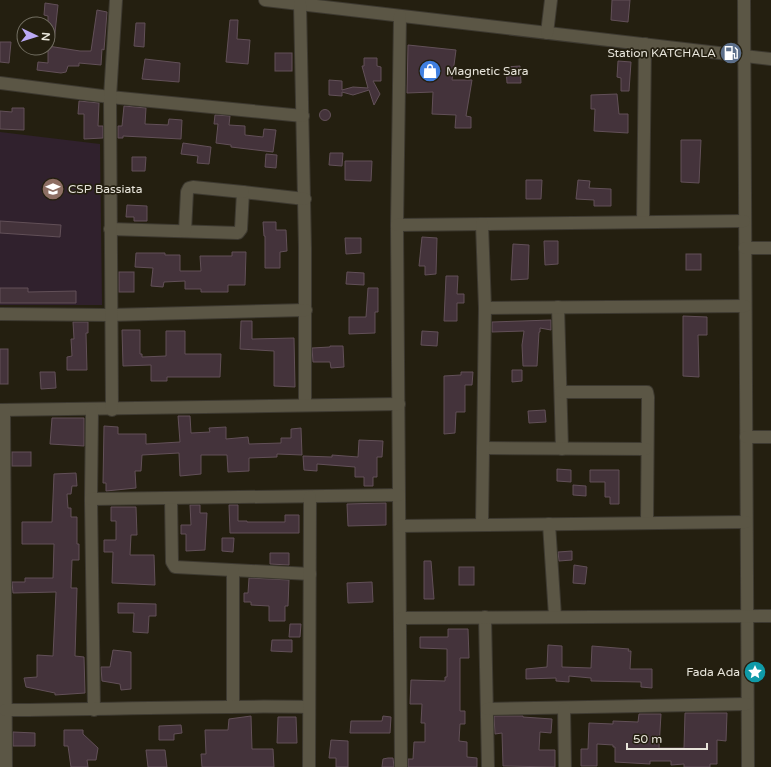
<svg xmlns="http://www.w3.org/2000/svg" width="771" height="767" viewBox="0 0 771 767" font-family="'Varela Round',sans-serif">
<rect width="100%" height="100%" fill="#241f10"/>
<path fill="#30212d" d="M0 132 100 144 102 305H0Z"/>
<g fill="#44333b" stroke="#625058">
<path d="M612 0H630L628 22 611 20Z"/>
<path d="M45 3 58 5 54 42H48V16L44 15Z"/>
<path d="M97 10 107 12 104 50 102 49 101 65 79 63V66H68L66 72 61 73 37 70 38 62 48 63V46L80 51H91Z"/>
<path d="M230 20H238L237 39 250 40 248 64 226 62Z"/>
<path d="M136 23H145L144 47 134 46Z"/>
<path d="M0 42H11L9 63 0 62Z"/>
<path d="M408 45 456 50 452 80H472L466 116 471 117V128H455L456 115 432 114 433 92 407 93Z"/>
<rect x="275" y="53" width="17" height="18"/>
<path d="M364 58H377V66L381 67V81H373L380 94 374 105 369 90 353 95 342 92V96L329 95V80L342 81V90L353 87 368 88 362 66H364Z"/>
<path d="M145 59 180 63 179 82 142 79Z"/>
<path d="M618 61 631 62 629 91H621V78L617 77Z"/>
<path d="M520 66 521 83H507L506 67Z"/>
<path d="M617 94 619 114H628V133L594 131 595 109H591V95Z"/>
<path d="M79 101 99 103 98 126H103V138L84 139V114H78Z"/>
<path d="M124 106 146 108 145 124 168 125 169 119 182 120 181 139 123 136V138H118V126H122Z"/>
<path d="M12 108H24V130L0 129V111L12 112Z"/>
<circle cx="325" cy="115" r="5.5"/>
<path d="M215 115 230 116 229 125 245 126V135L263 137 264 129 276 130 273 152 231 147V145L216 143 218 124H214Z"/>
<path d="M681 140H701L699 183 681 182Z"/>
<path d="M183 143 211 147 209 164 197 163 198 156 181 154Z"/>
<path d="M330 153H343L342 166 329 165Z"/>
<path d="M266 154 277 155 276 168 265 167Z"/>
<path d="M132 157H146L145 171H132Z"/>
<path d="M345 161H372L371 181 345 180Z"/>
<path d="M526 180H542L541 199H526Z"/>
<path d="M578 180 590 181 589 188 611 189V206H594V200L576 199Z"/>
<path d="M127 205 147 206V221H134V217H126Z"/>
<path d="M0 221 61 225 60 237 0 233Z"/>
<path d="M263 222H276V230H286L287 251 280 252V268H265V236H264Z"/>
<path d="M422 237 437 238 436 274 425 275V266H419Z"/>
<path d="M345 238H361V253L346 254Z"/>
<path d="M544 241H558V264L545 265Z"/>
<path d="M513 244 529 245 528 279 511 280Z"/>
<path d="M232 252H246L245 285H228V292H201V289H185V281L164 282 163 287 151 286 153 268 135 267 136 253H165V255H180V271H201L200 256H232Z"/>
<rect x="686" y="254" width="15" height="16"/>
<rect x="119" y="272" width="15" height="20"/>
<path d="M347 272 364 273V285L346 284Z"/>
<path d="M446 276H458L457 294H464V303H457V321H444Z"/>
<path d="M0 288H28V292L76 291V303H0Z"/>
<path d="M368 288H378V312H375V333L349 334V317H366Z"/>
<path d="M683 316 707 317V335H698L699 377 683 376Z"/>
<path d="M551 320V330L540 328V332H539L537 366H523L522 345 524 331 492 332V322Z"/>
<path d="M241 321H252V339L294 338 295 387 274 386V351L240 349Z"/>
<path d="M73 322H88V333H86L87 370H67V357L72 356 71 339H74Z"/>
<path d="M122 330H140V354H142V357L166 356V331H185V354H221L220 377H167V381H151V365L123 366Z"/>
<path d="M422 331 438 332 437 346 421 345Z"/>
<path d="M330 346H343L344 367 331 368 330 362H313L312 348 330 347Z"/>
<rect x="0" y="349" width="8" height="35"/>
<path d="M512 370H522V381L512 382Z"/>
<path d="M40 372H55L56 388 41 389Z"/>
<path d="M461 372H473L472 385H465V412H456L455 433 444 434V376L461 375Z"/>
<path d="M545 410 546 422 529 423 528 411Z"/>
<path d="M178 416H190L191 433 210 432 209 428 226 427V439L248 437 249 444 281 443V438H291V429L301 428 302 455 277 454V457L249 458V471L228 472 227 455H201V474L180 476 179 453 142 455 141 471H135L136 488 106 491V483H103L104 426 118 427V434H146V444L180 442Z"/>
<path d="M52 418H84V446L50 444Z"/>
<path d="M359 440 383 441 382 457H377V477H373V486H364V477H355V467L317 464V471L304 470 303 456 332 457V455L358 457Z"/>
<rect x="12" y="452" width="19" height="14"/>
<path d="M557 469 571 470V482L557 481Z"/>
<path d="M590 470H619V504H610V497H605V482H590Z"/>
<path d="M76 473 77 486H72L71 494H67L68 508H71V517H77V544H79V560H72L71 588H77L75 656 84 657 85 693 55 695V693L26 687 24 678 37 677V655L53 656 56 592 13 593 12 582H25V578H53L54 544H22V522H52L54 474Z"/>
<path d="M573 485 586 486V496L573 495Z"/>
<path d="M386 503V525L348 526 347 504Z"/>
<path d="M190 505H200V513H207L205 550 186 551V534H181V525H191Z"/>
<path d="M229 505H238V521H247V522H285V515H299V533H230Z"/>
<path d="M111 507H136L137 535H131L130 555H154L155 585 112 583 113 552H104V540H116V521H111Z"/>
<path d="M222 538H234L233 552 222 551Z"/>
<path d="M572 551V560L559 561 558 552Z"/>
<path d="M270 553H289V565L270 564Z"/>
<path d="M424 561H431L434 599H424Z"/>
<path d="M574 565 587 567 585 584 573 583Z"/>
<rect x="459" y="567" width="15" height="18"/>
<path d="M249 578 289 580 288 606H285V621H269V606L251 605V602H244V593H248Z"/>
<path d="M372 582 373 602 348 603 347 583Z"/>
<path d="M118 603 156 604V616H149L148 633 133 632 134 613H118Z"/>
<path d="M290 624H301L300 637H289Z"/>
<path d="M448 629H468L469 658H460V711H465V724H460L459 741 467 742V757L477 758V767H408V759H413L414 742H425V723H421L422 704H410L411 680 445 681V677H447V649L420 648V637H448Z"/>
<path d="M272 640H292V652L271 651Z"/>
<path d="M548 645 562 646V667L591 668 592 646 629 649 628 651H631L630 669H652V688L641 687V682L591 681V678L569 676V682L556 681V678L526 679V669L547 667Z"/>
<path d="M113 650 131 652V689L121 690 120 684 102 681 101 667H110Z"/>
<path d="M685 713H727L726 741 717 740V764H710V767H684V764L671 765V761H650V764L615 762V747H613V745L597 744V766H581V749H588L589 723 613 724V721L638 722 639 714H661L659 748H684Z"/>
<path d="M251 716 252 749H273L274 767H202L201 754H206L205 730H228L229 719Z"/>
<path d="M383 716 391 717 390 733H350L351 721H382Z"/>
<path d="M494 716H523V717L552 719 551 733 540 732 539 750H555V767L503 766 502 733 495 734Z"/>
<path d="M278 717H296L297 743H277Z"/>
<path d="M181 725 182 733 174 734V740H159V726Z"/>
<path d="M64 730H83V734L98 748 96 760H87L88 767H71L68 746H64Z"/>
<path d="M13 732 35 733V746H13Z"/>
<path d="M331 740 348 741V767H336V758H329Z"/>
<path d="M146 750H165L167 767H148Z"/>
<path d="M388 758H393L394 767H382L383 759Z"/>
</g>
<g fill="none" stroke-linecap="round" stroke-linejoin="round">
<g stroke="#3d3930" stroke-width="14">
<g id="minor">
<path d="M265 0 771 59"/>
<path d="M744 0 748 767"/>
<path d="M300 4 305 248V405"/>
<path d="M400 16 397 225 401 767"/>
<path d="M547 33 551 0"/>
<path d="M0 83 110 97 303 116"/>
<path d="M643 222 645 44"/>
<path d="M397 225 744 221"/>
<path d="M110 229 238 233 241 229 243 192 305 199"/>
<path d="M185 231 187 192 189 188 193 187 243 192"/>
<path d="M745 248H771"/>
<path d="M558 307 562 449"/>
<path d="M485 308 745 306"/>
<path d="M0 314 110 315 306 310"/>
<path d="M561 392H647L648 397 647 523"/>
<path d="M0 410 399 404"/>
<path d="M4 410 6 767"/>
<path d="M92 410 91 499 94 710"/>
<path d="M112 410 110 97 116 0"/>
<path d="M746 437H771"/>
<path d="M483 448 646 449"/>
<path d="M171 498 172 562 175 567 310 574"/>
<path d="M91 499 399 495"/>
<path d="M482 524 485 308 482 224"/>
<path d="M549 524 555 616"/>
<path d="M400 526 746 522"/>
<path d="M485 617 488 767"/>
<path d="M401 618 771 616"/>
<path d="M233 706V571"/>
<path d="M487 709 747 704"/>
<path d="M564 709 565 767"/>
<path d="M5 710C106 710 207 705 308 707"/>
<path d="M309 767 310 497"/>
</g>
</g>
<use href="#minor" stroke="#5b5645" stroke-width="12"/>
</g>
<defs>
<g id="fuel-disc" transform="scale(1.15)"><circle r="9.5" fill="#5c6f8a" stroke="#241f10"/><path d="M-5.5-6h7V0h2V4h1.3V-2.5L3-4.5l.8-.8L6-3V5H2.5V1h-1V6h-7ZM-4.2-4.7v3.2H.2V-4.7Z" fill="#fff"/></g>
<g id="shop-disc" transform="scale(1.15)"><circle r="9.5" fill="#3f7fe0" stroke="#241f10"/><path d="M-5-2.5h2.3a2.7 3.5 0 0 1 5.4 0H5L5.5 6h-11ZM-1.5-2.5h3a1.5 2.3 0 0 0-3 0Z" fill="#fff"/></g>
<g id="school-disc" transform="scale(1.15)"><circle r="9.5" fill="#8d6e63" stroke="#241f10"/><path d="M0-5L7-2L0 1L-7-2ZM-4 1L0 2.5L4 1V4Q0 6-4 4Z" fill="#fff"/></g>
<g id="sight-disc" transform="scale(1.15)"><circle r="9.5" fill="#0f9aa8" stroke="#241f10"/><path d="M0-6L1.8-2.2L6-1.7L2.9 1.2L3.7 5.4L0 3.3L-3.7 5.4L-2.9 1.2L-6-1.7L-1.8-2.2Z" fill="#fff"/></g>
</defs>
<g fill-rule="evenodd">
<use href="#fuel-disc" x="731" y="53"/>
<use href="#shop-disc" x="430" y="71"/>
<use href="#school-disc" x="53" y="189"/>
<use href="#sight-disc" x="755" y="672"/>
</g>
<g text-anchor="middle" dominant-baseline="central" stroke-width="3.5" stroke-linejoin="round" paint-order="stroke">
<g font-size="12" fill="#e7e4da" stroke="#241f10" text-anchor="end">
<text x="716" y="53">Station KATCHALA</text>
<text x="446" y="71" text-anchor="start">Magnetic Sara</text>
<text x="68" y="189" text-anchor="start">CSP Bassiata</text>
<text x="740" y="672">Fada Ada</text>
</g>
</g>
<g transform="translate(36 36) rotate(94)"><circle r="19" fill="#241f10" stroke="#726e61"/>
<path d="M0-3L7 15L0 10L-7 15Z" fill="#bbaaf6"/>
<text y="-6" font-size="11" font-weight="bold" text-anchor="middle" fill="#e7e4da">N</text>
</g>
<path d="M627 743v6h80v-6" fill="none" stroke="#e7e4da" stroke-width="2"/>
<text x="633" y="743" font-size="12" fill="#e7e4da" stroke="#241f10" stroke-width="3" paint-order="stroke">50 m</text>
</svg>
